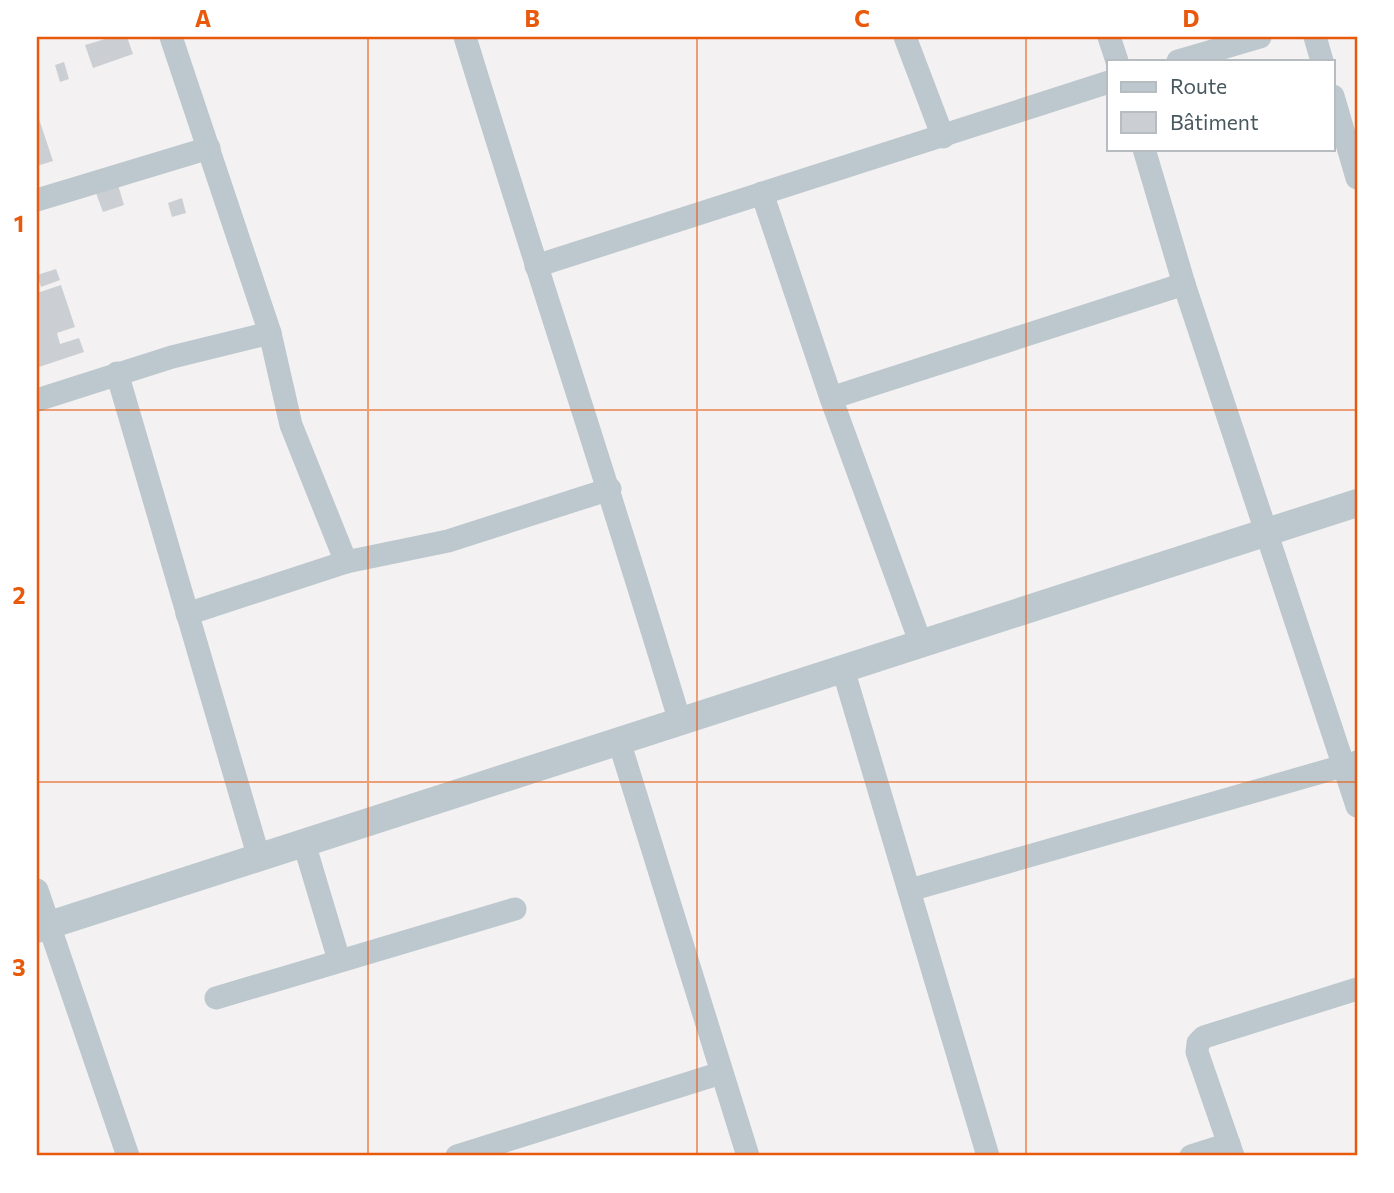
<svg xmlns="http://www.w3.org/2000/svg" width="1394" height="1193" viewBox="0 0 1394 1193" font-family="Commissioner,sans-serif">
<rect width="100%" height="100%" fill="#f3f1f1"/>
<g fill="#cbcfd3">
<path d="M112 37H127L133 54 93 68 85 45Z"/>
<path d="M64 62 69 79 60 82 55 65Z"/>
<path d="M37 113 53 161 37 166Z"/>
<path d="M118 185 124 205 103 212 96 193Z"/>
<path d="M182 198 186 213 172 217 168 203Z"/>
<path d="M56 269 60 280 41 287 37 275Z"/>
<path d="M61 285 75 327 57 333 60 344 79 338 84 352 39 367 37 293Z"/>
</g>
<g fill="none" stroke-linecap="round" stroke-linejoin="round">
<g stroke="#bcc8ce" stroke-width="23">
<path d="M171 37 270 333 291 425 346 562"/>
<path d="M465 37C535 266 611 492 680 722"/>
<path d="M905 37 943 137"/>
<path d="M1109 37 1117 61"/>
<path d="M1315 37 1322 61"/>
<path d="M1178 61 1260 37"/>
<path d="M1333 96 1357 178"/>
<path d="M1144 149 1184 284 1357 806"/>
<path d="M762 193 831 398 921 644"/>
<path d="M37 200 209 148"/>
<path d="M536 266 1109 82"/>
<path d="M117 373 259 858"/>
<path d="M831 398 1184 284"/>
<path d="M37 400 172 357 270 333"/>
<path d="M187 614 346 562 448 541 610 489"/>
<path d="M843 669 988 1156"/>
<path d="M619 741 748 1156"/>
<path d="M304 843 339 960"/>
<path d="M37 890 128 1156"/>
<path d="M910 890 1357 762"/>
<path d="M216 998 515 909"/>
<path d="M457 1156 721 1073"/>
<path d="M1191 1156 1229 1144"/>
<path d="M1233 1156 1197 1052 1198 1043 1204 1037 1357 989"/>
</g>
<path stroke="#bcc8ce" stroke-width="28" d="M37 929 1357 503"/>
</g>
<path fill="none" stroke="#e8590c" stroke-width="2" stroke-opacity="0.55" d="M368 37V1156M697 37V1156M1026 37V1156M37 410H1357M37 782H1357"/>
<rect width="1394" height="1193" fill="none" stroke="#ffffff" stroke-width="77"/>
<rect x="1107" y="60" width="228" height="91" fill="#ffffff" stroke="#b6bcbf" stroke-width="2"/>
<rect x="1121" y="82" width="35" height="10" fill="#bcc8ce" stroke="#b6bcbf" stroke-width="2"/>
<text x="1170" y="94" font-size="21" fill="#48585f">Route</text>
<rect x="1121" y="112" width="35" height="21" fill="#cbcfd3" stroke="#b6bcbf" stroke-width="2"/>
<text x="1170" y="130" font-size="21" fill="#48585f">Bâtiment</text>
<rect x="38" y="38" width="1318" height="1116" fill="none" stroke="#e8590c" stroke-width="2.5"/>
<g font-size="23" text-anchor="middle" font-weight="bold" fill="#e8590c">
<text x="203" y="27">A</text>
<text x="532" y="27">B</text>
<text x="862" y="27">C</text>
<text x="1191" y="27">D</text>
<text x="19" y="232">1</text>
<text x="19" y="604">2</text>
<text x="19" y="976">3</text>
</g>
</svg>
